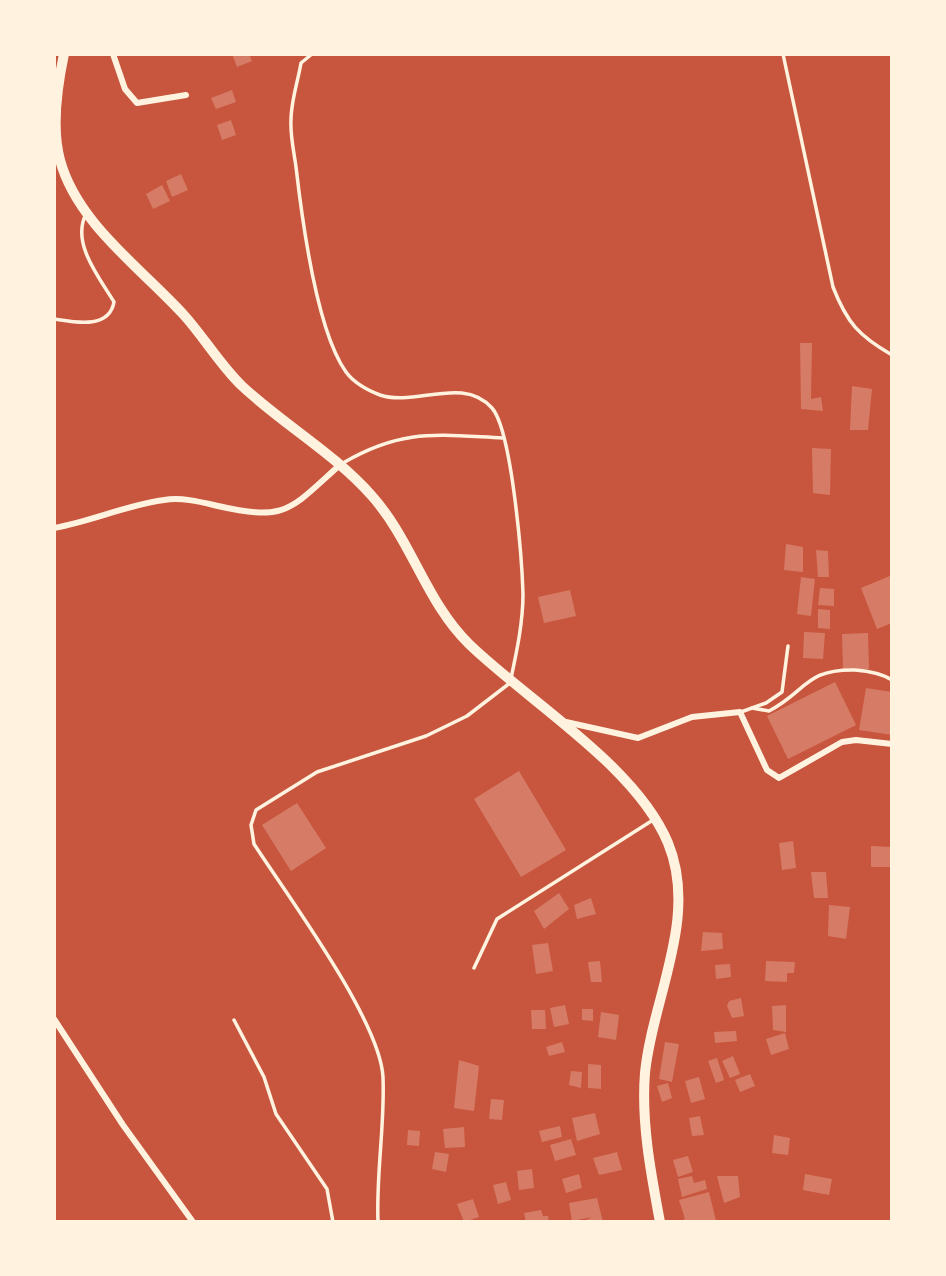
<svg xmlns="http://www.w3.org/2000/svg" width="946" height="1276" viewBox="0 0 946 1276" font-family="'Open Sans',sans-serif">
<rect width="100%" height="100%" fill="#c8553d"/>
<g fill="#d67c66">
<path d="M232 54H249L252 61 237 67Z"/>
<path d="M232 90 236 102 216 109 211 98Z"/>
<path d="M231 120 236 135 222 140 217 125Z"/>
<path d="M181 174 188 190 172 197 166 181Z"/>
<path d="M162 185 170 201 153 209 146 194Z"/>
<path d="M800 343H812L811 399 821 397 823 411 801 409Z"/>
<path d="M852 386 872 389 868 430H850Z"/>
<path d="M812 448 831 449 830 495 813 493Z"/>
<path d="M786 544 803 547V572L784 570Z"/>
<path d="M816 550 828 551 829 577H818Z"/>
<path d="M892 575V623L877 629 861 588Z"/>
<path d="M801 577 815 579 811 616 797 614Z"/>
<path d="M820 588 834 589V606L818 605Z"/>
<path d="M570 590 576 616 544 623 538 597Z"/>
<path d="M818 609 830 610V629L818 628Z"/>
<path d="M804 632 825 633 823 659 803 658Z"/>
<path d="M868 633 869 669H843L842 634Z"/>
<path d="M835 682 856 725 788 759 767 716Z"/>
<path d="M866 688 892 692V735L859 730Z"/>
<path d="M519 771 566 850 521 877 474 799Z"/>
<path d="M297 803 326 848 291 871 262 825Z"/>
<path d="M793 841 796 868 782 870 779 843Z"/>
<path d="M871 846 892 847V867H871Z"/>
<path d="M811 872H826L828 898H814Z"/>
<path d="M559 893 569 909 544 929 534 911Z"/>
<path d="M591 898 596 914 577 919 574 905Z"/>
<path d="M829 905 850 907 846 939 828 936Z"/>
<path d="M703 932 722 933 723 949 701 951Z"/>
<path d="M548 943 553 971 536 974 532 945Z"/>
<path d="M600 961 602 982H591L588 962Z"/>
<path d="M766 961 795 962 794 973H787V982L765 981Z"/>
<path d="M730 964 731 977 716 979 715 965Z"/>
<path d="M741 998 744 1016 732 1018 727 1006 729 1001Z"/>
<path d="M565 1005 569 1024 554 1027 550 1008Z"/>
<path d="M786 1005V1032L773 1030 772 1006Z"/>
<path d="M582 1009H593V1021L582 1020Z"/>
<path d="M531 1010H545L546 1029H532Z"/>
<path d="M601 1012 619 1015 616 1040 598 1037Z"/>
<path d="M736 1031 737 1041 715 1043 714 1032Z"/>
<path d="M785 1033 789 1049 771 1055 766 1039Z"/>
<path d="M562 1042 565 1052 549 1056 546 1047Z"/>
<path d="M665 1042 679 1044 672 1082 659 1079Z"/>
<path d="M733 1056 740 1074 730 1078 722 1061Z"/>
<path d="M717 1058 724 1080 716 1083 708 1061Z"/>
<path d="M459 1060 479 1066 474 1111 454 1108Z"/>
<path d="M588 1064 601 1065V1089L588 1088Z"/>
<path d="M571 1071 582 1072 581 1088 569 1085Z"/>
<path d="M750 1074 755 1086 740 1092 735 1080Z"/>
<path d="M699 1077 705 1099 691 1103 685 1081Z"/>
<path d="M668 1083 672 1098 662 1102 657 1086Z"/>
<path d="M491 1099 504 1100 502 1120 489 1119Z"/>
<path d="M595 1113 600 1134 577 1141 572 1118Z"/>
<path d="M700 1116 704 1135 692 1136 689 1118Z"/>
<path d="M560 1126 562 1137 542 1142 539 1131Z"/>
<path d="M464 1127 465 1147 445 1148 443 1129Z"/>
<path d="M408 1130 420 1131 419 1146 407 1145Z"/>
<path d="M774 1135 790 1138 788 1155 772 1153Z"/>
<path d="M571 1139 576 1155 555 1161 550 1145Z"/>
<path d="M435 1152 449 1154 446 1172 432 1169Z"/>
<path d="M617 1152 622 1170 599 1175 593 1158Z"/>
<path d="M688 1156 693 1172 678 1177 673 1160Z"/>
<path d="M532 1169 534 1188 519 1190 517 1171Z"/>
<path d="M579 1174 582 1188 566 1193 562 1179Z"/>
<path d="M805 1174 832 1179 829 1195 803 1190Z"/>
<path d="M692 1176 694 1183 705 1180 707 1189 682 1197 678 1179Z"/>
<path d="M717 1176H738L740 1197 724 1203Z"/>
<path d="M506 1182 511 1200 498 1204 493 1185Z"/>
<path d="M709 1192 716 1221 676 1222 685 1219 679 1200Z"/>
<path d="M597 1198 603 1222H582L592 1217 572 1221 569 1203Z"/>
<path d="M473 1199 479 1217 464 1222 457 1204Z"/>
<path d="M541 1210 543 1216H548L549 1222H526L524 1213Z"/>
</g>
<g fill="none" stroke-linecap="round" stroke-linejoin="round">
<g stroke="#fff3e0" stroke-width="3.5">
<path d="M312 54 301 63C298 81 291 101 291 120 290 135 294 152 296 167 302 219 316 330 346 372 354 383 367 390 380 395 415 407 463 375 492 408 512 431 522 560 523 594 523 624 516 655 510 683L467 716 426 736 317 772 256 810 251 825 254 844C287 895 380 1020 383 1077 385 1125 376 1174 378 1222"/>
<path d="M783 54 833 287C847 323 859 336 892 355"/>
<path d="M54 319C74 322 109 330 114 302 99 277 71 243 86 214"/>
<path d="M343 463C403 428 437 435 503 438"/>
<path d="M752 708 769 711C807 691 805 669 855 670 868 671 881 673 892 680"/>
<path d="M741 712 766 703 782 692 788 646"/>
<path d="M474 968 497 919 653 820"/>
<path d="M234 1020 264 1077 276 1114 327 1189 333 1222"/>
</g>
<g stroke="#fff3e0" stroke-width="6">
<path d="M113 54 125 89 137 103 186 95"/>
<path d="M54 528C92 521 127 505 164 500 182 497 201 502 218 506 288 522 290 509 341 464"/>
<path d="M566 722 638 738 692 717 740 712 767 770 779 778 842 742 856 740 892 744"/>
<path d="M54 1019 123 1125 193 1222"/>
</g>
<path stroke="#fff3e0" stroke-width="10" d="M64 54C57 87 51 127 60 160 77 223 141 268 183 314 204 337 220 365 242 386 284 425 334 453 372 496 412 541 426 602 469 644 529 702 636 766 668 843 699 918 652 999 645 1073 641 1122 651 1174 660 1222"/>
</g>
<rect width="946" height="1276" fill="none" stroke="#fff3e0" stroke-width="112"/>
</svg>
